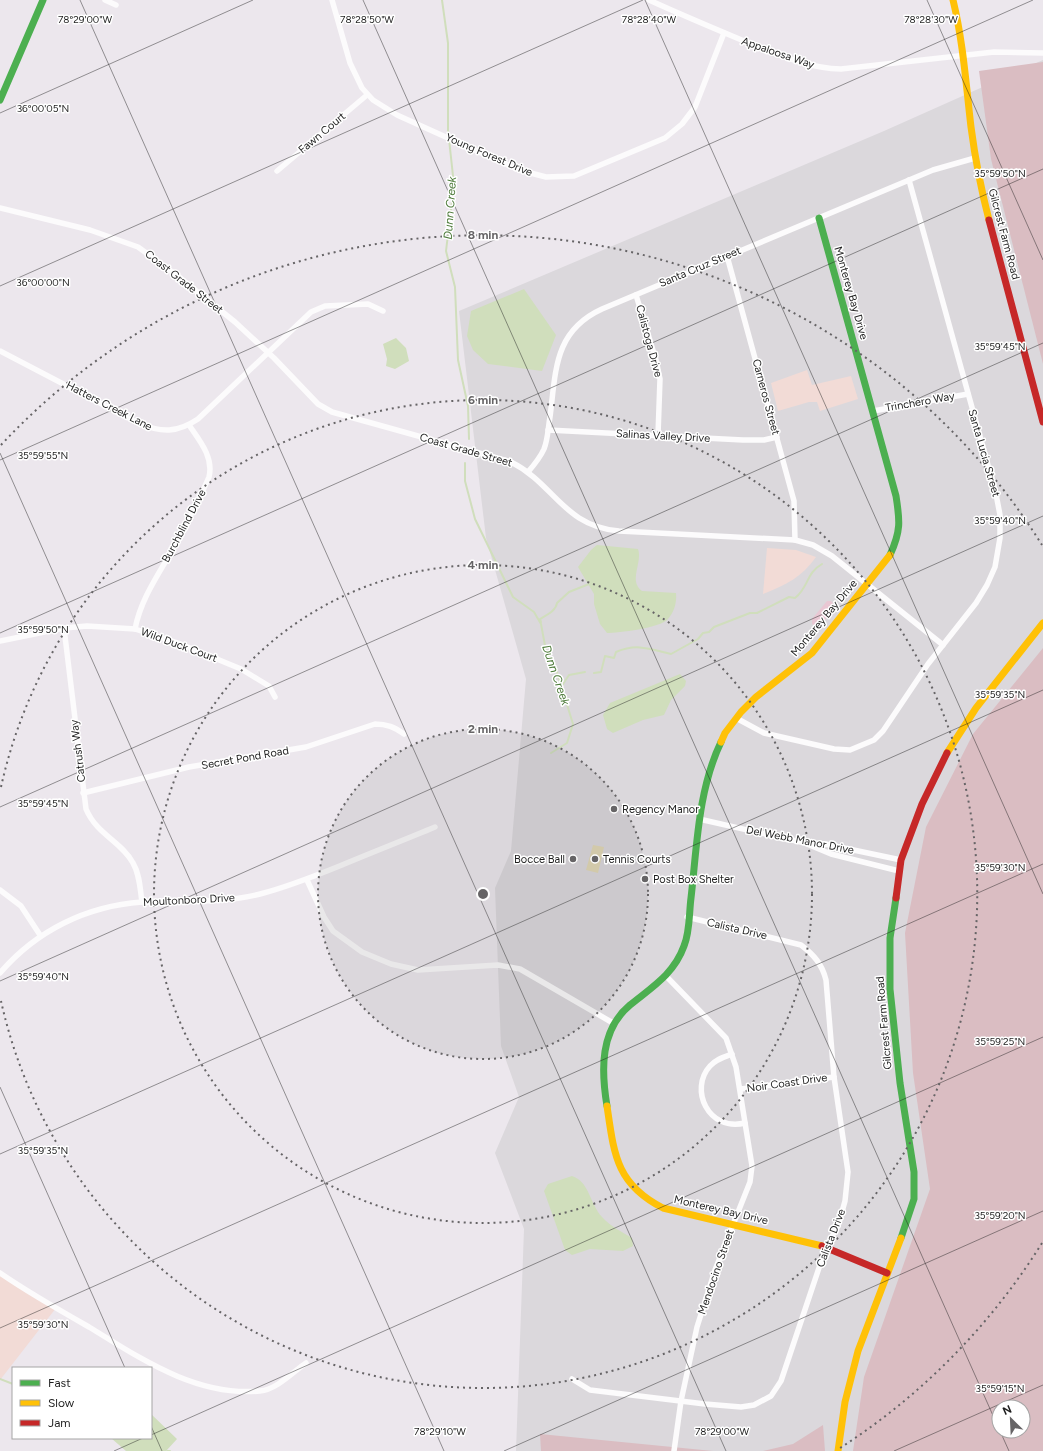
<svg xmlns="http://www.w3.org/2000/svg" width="1043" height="1451" viewBox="0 0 1043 1451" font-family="Figtree,sans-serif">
<rect width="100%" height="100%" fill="#ece7ed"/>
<path fill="#dbd8dc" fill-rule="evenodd" d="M1043 60V1451H516L524 1229 495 1153 519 1097 501 1046 495 888 511 851 526 679 486 538 459 311 884 131ZM999 1407H1023V1431H999Z"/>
<path fill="#e9c7d3" d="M827 601H831L836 607 818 628 812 624V619Z"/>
<g fill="#dabdc2" fill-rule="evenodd">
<path d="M1043 62V364L991 159 979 71Z"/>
<path d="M1043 648V1451H853L864 1377 930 1189 913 1073 905 933 926 827 973 734ZM999 1407H1023V1431H999Z"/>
<path d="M823 1425 825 1451H763L793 1444Z"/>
<path d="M540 1434 713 1451H541Z"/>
</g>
<g fill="#f2dbd6">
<path d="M807 370 812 385 851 376 858 399 820 411 817 402H809L778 411 771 383Z"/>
<path d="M767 548 796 550 816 557C801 578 787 584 763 594Z"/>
<path d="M0 1273 56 1308 0 1380Z"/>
</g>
<path fill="#e2d8b4" d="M593 845 604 847 598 873 586 870Z"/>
<g fill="#d0debc">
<path d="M524 289 556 335 542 371 488 364 473 350 467 336 471 311Z"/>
<path d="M396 338 406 348 409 361 395 369 386 366 387 359 383 344Z"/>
<path d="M597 545 638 549C643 562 628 581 642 591L676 593C677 603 674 612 668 619 660 628 618 633 607 633L600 624 594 604V594L578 567 591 550Z"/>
<path d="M680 674 686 681 685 686 671 700 664 715 643 720 613 733 607 729 603 715 610 703Z"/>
<path d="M572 1176C589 1181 590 1204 602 1217 610 1226 622 1232 632 1238L633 1246 623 1251 590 1249 572 1255 565 1250 544 1191 548 1184Z"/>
<path d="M151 1414 177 1439 166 1451H126L111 1438H151Z"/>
</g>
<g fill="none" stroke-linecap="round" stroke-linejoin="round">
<g stroke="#d0debc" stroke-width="2">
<path d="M442 0 448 43V130L454 185 446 251 455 287 458 360 468 406 469 439"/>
<path d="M465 463V481L475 519 513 597 534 612 541 624 546 651 556 669 573 724 567 743 551 753"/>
<path d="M541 622 540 619C546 615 556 611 557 603L569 592 589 584"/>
<path d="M594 673 601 672 605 656 614 658 616 652C637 643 650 649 671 654L698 639 703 633 709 632 714 627 750 613H757L789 597 795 598C809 587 806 573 822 564"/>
<path d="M561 687 569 675 585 672"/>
<path d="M0 1379 13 1384"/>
<path d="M167 1451H170"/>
</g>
<g stroke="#fcfbfc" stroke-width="5.5">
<path d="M105 0 116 5"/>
<path d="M332 0 350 63 362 88 373 100 397 115 519 170 546 177 574 176 665 138 682 124 695 107 724 33"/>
<path d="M649 0C684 16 720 31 756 46 784 57 810 68 841 69L994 52 1043 53"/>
<path d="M277 171 367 95"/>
<path d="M0 208 90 230 138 247 175 274 235 322 274 358 318 404 332 412 511 462C555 484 563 526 619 531L795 540 813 545 832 556 943 645"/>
<path d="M727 256 794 501 795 540"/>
<path d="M636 295 656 360 660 379 658 435"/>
<path d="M0 351 138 423C162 433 177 433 198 419L311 312 325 306 368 304 383 311"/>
<path d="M873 411 968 394"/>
<path d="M548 430 743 440H764L777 437"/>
<path d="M528 472C534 465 540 458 544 449 548 439 548 428 550 417 556 370 554 331 602 309L933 170 975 158"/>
<path d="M64 628 86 809C97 835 121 841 133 863 140 875 140 889 142 902"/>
<path d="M135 629C140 603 154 581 167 559 182 532 197 505 209 477 214 457 199 440 189 425"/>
<path d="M0 641 64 628 87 626 135 629 178 643 241 669 269 686 275 697"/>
<path d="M736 718 764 733 834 749 850 750 874 740 883 731 928 664 976 603 987 585 995 567 1000 538V515L996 494 909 180"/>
<path d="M83 793 189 767 306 747 375 724C387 724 394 727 404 734"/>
<path d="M699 819 805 843 825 844 901 860"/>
<path d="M807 844 831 854 899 871"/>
<path d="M307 880 324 917 333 931 362 952 391 964 418 970 498 965 520 969 613 1023"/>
<path d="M0 890 21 906 40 935"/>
<path d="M0 973C36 931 86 906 142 902 181 900 221 904 260 894 288 887 315 876 342 865 373 852 404 840 435 827"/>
<path d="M667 977 726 1038 736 1067 752 1166 750 1182 715 1270 697 1327 681 1401 674 1451"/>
<path d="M732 1054C724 1057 716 1059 710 1066 689 1089 708 1132 745 1123"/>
<path d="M741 1089 834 1077"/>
<path d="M0 1273C29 1293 59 1310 89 1327 140 1358 196 1397 260 1391 276 1390 293 1372 306 1363"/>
<path d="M572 1379 590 1390 705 1404 741 1407 754 1405 771 1396 781 1381 826 1247 838 1226 845 1201 848 1172 834 1077 826 980C822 964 814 955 801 945L687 917"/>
</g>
<g stroke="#4caf50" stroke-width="7">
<path d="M0 100 43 0"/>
<path d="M819 218 896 496C900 521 901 531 890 555"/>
<path d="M896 898 890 938V989L900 1083 914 1172V1199L901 1238"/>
<path d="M607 1106C601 1070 600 1030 630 1005 652 987 674 974 684 946 690 932 689 913 691 898 697 846 698 790 721 742"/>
</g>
<g stroke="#ffc107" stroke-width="7">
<path d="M953 0C963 41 966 84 971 127 975 158 981 189 989 220"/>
<path d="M721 742 725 733 741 712 756 697 812 653 890 555"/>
<path d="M947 753 976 708 1043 623"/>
<path d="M607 1106C614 1154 616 1184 663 1208L822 1246"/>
<path d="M838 1451 845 1402 858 1351 901 1238"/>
</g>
<g stroke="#c62828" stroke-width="7">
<path d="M989 220 1043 422"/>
<path d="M896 898 901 860 922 804 947 753"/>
<path d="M822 1246 887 1273"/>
</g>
</g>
<path fill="none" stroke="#1e1e1e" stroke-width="1" stroke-opacity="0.45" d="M80 0 726 1451M363 0 999 1429M645 0 1043 894M927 0 1043 260M0 113 253 0M0 286 643 0M0 453 444 1451M0 460 1033 0M0 633 1043 169M0 807 1043 343M0 981 1043 516M0 1087 125 1368M0 1154 1043 690M0 1328 1043 864M151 1426 162 1451M1000 1431 1009 1451M151 1435 1043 1037M114 1451 143 1438M504 1451 1043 1211M894 1451 1043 1385"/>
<circle cx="483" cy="894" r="165" fill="#666466" fill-opacity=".12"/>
<g fill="none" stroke="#666466" stroke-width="2" stroke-dasharray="2 4">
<circle cx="483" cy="894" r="165"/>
<circle cx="483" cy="894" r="329"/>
<path d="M1 787A494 494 0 1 1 1 1001"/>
<path d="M1042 1243A659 659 0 0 1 837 1450M1 445A659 659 0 0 1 1042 545"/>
</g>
<g fill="#666466" stroke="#fff" stroke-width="1.5">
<circle cx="614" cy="809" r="4"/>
<circle cx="573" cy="859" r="4"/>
<circle cx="595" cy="859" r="4"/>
<circle cx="645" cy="879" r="4"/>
</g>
<g text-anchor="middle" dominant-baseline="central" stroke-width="3" stroke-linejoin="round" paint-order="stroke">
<g font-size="11" fill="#1e1e1e" stroke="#fff">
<text transform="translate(778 53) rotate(19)">Appaloosa Way</text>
<text transform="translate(322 133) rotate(-40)">Fawn Court</text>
<text transform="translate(489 155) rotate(23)">Young Forest Drive</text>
<text transform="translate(1004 234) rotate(75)">Gilcrest Farm Road</text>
<text transform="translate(700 267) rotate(-23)">Santa Cruz Street</text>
<text transform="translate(184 282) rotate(38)">Coast Grade Street</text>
<text transform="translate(851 293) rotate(74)">Monterey Bay Drive</text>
<text transform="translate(649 341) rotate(75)">Calistoga Drive</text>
<text transform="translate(766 397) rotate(75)">Carneros Street</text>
<text transform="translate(920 402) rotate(-10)">Trinchero Way</text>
<text transform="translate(109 406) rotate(27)">Hatters Creek Lane</text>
<text transform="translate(663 436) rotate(3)">Salinas Valley Drive</text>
<text transform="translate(466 450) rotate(16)">Coast Grade Street</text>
<text transform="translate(984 453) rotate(74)">Santa Lucia Street</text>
<text transform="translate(184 526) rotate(-62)">Burchblind Drive</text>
<text transform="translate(824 618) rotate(-50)">Monterey Bay Drive</text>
<text transform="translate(179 645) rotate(20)">Wild Duck Court</text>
<text transform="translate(78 751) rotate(-97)">Catrush Way</text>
<text transform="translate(245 758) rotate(-10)">Secret Pond Road</text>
<text transform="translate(800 840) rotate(11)">Del Webb Manor Drive</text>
<text transform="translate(189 900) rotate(-3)">Moultonboro Drive</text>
<text transform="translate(737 929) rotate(13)">Calista Drive</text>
<text transform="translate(884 1023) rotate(-95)">Gilcrest Farm Road</text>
<text transform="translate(787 1083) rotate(-8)">Noir Coast Drive</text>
<text transform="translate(721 1210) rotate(13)">Monterey Bay Drive</text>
<text transform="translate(831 1238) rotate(-69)">Calista Drive</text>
<text transform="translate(716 1272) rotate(-71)">Mendocino Street</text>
</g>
<g font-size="11" fill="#1e1e1e" stroke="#fff" text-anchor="start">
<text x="622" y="809">Regency Manor</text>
<text x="565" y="859" text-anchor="end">Bocce Ball</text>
<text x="603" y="859">Tennis Courts</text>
<text x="653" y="879">Post Box Shelter</text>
</g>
<g font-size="12" font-style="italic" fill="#4f7c3c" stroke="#fff">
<text transform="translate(450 208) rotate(-86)">Dunn Creek</text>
<text transform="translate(556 675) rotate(71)">Dunn Creek</text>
</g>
</g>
<g font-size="10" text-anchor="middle" fill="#1e1e1e" stroke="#fff" stroke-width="3" stroke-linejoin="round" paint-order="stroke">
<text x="85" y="23">78°29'00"W</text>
<text x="367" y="23">78°28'50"W</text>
<text x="649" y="23">78°28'40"W</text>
<text x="931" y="23">78°28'30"W</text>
<text x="43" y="112">36°00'05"N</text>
<text x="1000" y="177">35°59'50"N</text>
<text x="43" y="286">36°00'00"N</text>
<text x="1000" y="350">35°59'45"N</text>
<text x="43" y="459">35°59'55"N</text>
<text x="1000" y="524">35°59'40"N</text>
<text x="43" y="633">35°59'50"N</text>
<text x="1000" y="698">35°59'35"N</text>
<text x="43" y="807">35°59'45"N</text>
<text x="1000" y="871">35°59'30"N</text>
<text x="43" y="980">35°59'40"N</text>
<text x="1000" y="1045">35°59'25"N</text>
<text x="43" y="1154">35°59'35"N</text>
<text x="1000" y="1219">35°59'20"N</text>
<text x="43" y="1328">35°59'30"N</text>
<text x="1000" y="1392">35°59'15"N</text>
<text x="440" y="1435">78°29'10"W</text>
<text x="722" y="1435">78°29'00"W</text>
</g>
<circle cx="483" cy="894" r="6" fill="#666466" stroke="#fff" stroke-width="2"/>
<g font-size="12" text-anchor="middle" font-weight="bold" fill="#666466" stroke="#fff" stroke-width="3" stroke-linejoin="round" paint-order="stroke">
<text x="483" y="239">8 min</text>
<text x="483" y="404">6 min</text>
<text x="483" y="569">4 min</text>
<text x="483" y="733">2 min</text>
</g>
<rect x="12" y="1367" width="140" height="72" fill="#ffffff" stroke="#a5a5a5"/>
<rect x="20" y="1380" width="20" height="6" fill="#4caf50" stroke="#a5a5a5"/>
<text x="48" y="1387" font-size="12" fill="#1e1e1e">Fast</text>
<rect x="20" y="1400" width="20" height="6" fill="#ffc107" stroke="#a5a5a5"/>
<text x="48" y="1407" font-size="12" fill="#1e1e1e">Slow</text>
<rect x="20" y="1420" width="20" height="6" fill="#c62828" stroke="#a5a5a5"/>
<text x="48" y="1427" font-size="12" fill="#1e1e1e">Jam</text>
<g transform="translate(1011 1419) rotate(336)"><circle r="19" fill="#ffffff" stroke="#a5a5a5"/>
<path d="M0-3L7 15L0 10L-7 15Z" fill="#666466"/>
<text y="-6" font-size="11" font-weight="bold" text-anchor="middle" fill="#1e1e1e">N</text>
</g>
</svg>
